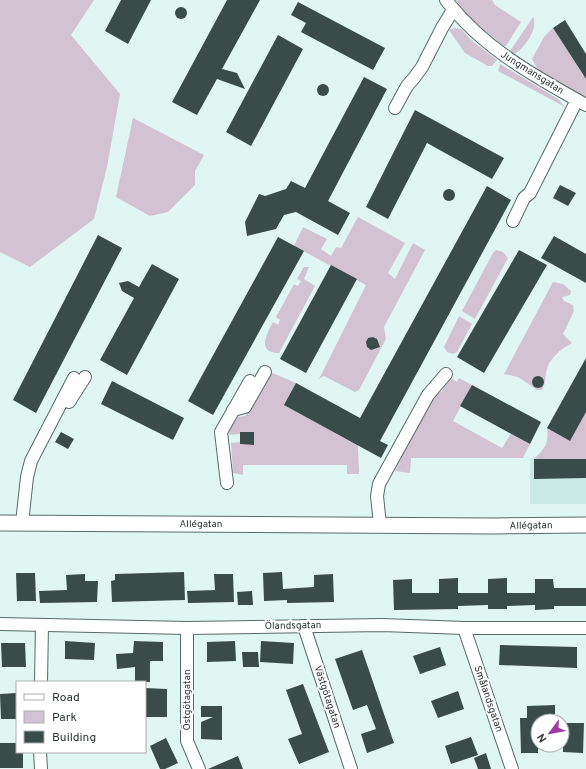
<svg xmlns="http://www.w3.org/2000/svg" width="586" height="769" viewBox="0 0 586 769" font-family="Overpass,sans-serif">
<rect width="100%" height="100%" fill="#e0f6f3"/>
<path fill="#cbeae6" d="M530 458 586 459V504H530Z"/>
<g fill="#d3c2d2">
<path d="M0 0H94L71 35 120 94 107 167 94 219 30 267 0 252Z"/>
<path d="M456 0H492L495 5 521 22 506 46H504L468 17Z"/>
<path d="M533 17C539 28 524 49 514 54L510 51Z"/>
<path d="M454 28 461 29 471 40 497 60 492 66H488L465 53 449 30Z"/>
<path d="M553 28 583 75 586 74V99L538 70 532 59 544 37Z"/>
<path d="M500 64 558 99 565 107 498 71Z"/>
<path d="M133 118 204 155 195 171V185L168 212 150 216 116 197Z"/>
<path d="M358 217 405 243 388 273 395 279 413 243 425 250 384 327 386 339 359 390 355 392 324 376 319 379 366 285 294 246 303 227 327 239 321 249 331 256 336 247 341 248Z"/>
<path d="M496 250 503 252 508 258 475 319 462 311 493 253Z"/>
<path d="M305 267H309L304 279 315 286 279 353C256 353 267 333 273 322L278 325 280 320 276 317 294 284 298 286 301 281 297 279 303 268Z"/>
<path d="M553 282 563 284 571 291 570 295 562 297 564 301 573 305 574 311 563 334 572 343C561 349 549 358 546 372 545 379 546 383 542 390H537L518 377 504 374Z"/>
<path d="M459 316 472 324 457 352 453 354 447 352 444 347Z"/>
<path d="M270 372 296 383 358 445 359 474H347V465H243V475L233 473 231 443 240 442V444L254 445V433L240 432V434L229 435 231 424 238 417 245 416 251 409Z"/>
<path d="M450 378 457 382 459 378 472 385 453 421 502 448 511 433 530 444 523 458H411L410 473 395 471 432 396 442 391Z"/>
<path d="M586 412V459H534C545 448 549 444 547 428L570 440Z"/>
</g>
<g fill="#394c49">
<path d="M121 0H151L128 44 105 31Z"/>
<path d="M227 0H260L222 69 237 73 245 89 217 79 197 115 172 102Z"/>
<path d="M298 2 385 48 373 70 301 32 306 23 291 15Z"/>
<circle cx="181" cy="13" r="6"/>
<path d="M565 20 586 54V79L553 28Z"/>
<path d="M278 35 303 49 251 146 226 132Z"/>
<path d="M364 77 387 89 328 201 350 213 338 235 296 212 284 215 276 229 247 236 245 222 259 194 265 196 286 189 291 181 305 188Z"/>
<circle cx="323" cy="90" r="6"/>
<path d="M415 110 504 158 492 179 427 143 388 219 366 207Z"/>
<path d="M560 185 576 193 568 206 553 198Z"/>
<path d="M487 186 511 200 380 441 388 445 381 458 284 405 296 383 360 418Z"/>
<circle cx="449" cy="195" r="6"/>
<path d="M98 235 122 248 36 413 13 400Z"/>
<path d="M554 236 586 254V283L541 258Z"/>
<path d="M278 237 304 251 213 415 188 401Z"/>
<path d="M519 250 547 265 484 373 457 357Z"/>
<path d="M152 264 179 279 127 375 100 360 134 298 122 291 119 283 128 281 139 287Z"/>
<path d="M331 265 357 279 306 373 280 359Z"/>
<path d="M373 337 377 339 380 347 371 350 367 347 366 342 368 338Z"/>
<path d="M586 358V412L570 441 547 428Z"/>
<circle cx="538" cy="382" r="6"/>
<path d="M112 381 184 418 173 440 101 404Z"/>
<path d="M472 385 541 422 530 444 460 406Z"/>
<path d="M61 432 74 439 68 449 55 442Z"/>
<path d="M240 432H254V445L240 444Z"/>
<path d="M534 459H586V478L534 479Z"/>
<path d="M184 572 185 600 112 602 111 581 115 580V574Z"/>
<path d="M282 572 283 589 314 587V575L333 574 334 602 287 603V600L264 601 263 573Z"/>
<path d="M16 573H35L36 601H17Z"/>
<path d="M85 574V581H98L97 602 40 603 39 591 67 590 66 575Z"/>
<path d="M214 574H233L234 602 188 603 187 591 215 590Z"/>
<path d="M458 578V593H488V579L507 578V593H535V579H553L554 588H586V606H554V609L535 610V605L507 606V609H488V605L458 606V609L394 610 393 580 412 579V593H439V579Z"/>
<path d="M252 591 253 605H238L237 592Z"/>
<path d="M65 641 95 643 94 660 65 659Z"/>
<path d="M134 641 163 642V661H150V682H135V667L117 669 116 654 133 653Z"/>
<path d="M235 641 236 661 207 662V642Z"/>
<path d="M261 641 294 643 293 664 260 662Z"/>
<path d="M1 643H25L26 667H2Z"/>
<path d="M500 645 577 647V668L499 665Z"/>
<path d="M440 647 446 665 420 674 413 656Z"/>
<path d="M362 650 394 743 367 753 361 734 376 729 367 705 353 710 335 659Z"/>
<path d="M242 652H258L259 667H243Z"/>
<path d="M303 684 329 752 299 764 288 739 302 734 286 690Z"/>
<path d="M145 688 167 689V717H145Z"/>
<path d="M458 691 464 709 438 718 431 701Z"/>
<path d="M17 693V719H1L0 694Z"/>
<path d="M555 705V718H540V721H538V753H521L520 718H527V706Z"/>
<path d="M201 706H222V740L201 739V722L213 717H201Z"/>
<path d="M563 723H584L583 753 563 752Z"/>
<path d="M471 737 478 755 451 764 445 746Z"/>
<path d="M166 738 178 763 165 769H160L150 746Z"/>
<path d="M0 743H17V752H23V768H0Z"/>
<path d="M486 753 491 769H478L474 758Z"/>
<path d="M238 756 243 769H208Z"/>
</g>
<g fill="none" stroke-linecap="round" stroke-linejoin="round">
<g stroke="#576a67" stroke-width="14">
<g id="minor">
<path d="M446 0C483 48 534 76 586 105"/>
<path d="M395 108 407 86 414 78 422 67 442 28 453 10"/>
<path d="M513 221 524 198 530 193 577 100"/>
<path d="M69 402 85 377"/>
<path d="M233 410 245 407 265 372"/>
<path d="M227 483 221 432 250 381"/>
<path d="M22 523 27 477 31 461 74 378"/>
<path d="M380 525 377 496 379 484 428 395 446 374"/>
<path d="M0 624 187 628 382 625 464 628H586"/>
<path d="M304 626 351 769"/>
<path d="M187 628V741L199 769"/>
<path d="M464 628 512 769"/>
<path d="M41 682 42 625"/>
<path d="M40 752 41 769"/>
</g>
</g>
<g stroke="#576a67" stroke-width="17">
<path id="tertiary" d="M0 523 493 526 586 525"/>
</g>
<use href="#minor" stroke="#fff" stroke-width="12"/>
<use href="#tertiary" stroke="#fff" stroke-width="15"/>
</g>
<g text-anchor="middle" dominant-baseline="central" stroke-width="4" stroke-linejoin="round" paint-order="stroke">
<g font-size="10" fill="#2c3534" stroke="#fff">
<text transform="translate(532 73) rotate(32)">Jungmansgatan</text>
<text x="201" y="524">Allégatan</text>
<text transform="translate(531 526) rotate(-1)">Allégatan</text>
<text transform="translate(293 626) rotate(-1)">Ölandsgatan</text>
<text transform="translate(327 697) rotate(72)">Västgötagatan</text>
<text transform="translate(488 699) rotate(71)">Smålandsgatan</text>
<text transform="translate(187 700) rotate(-90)">Östgötagatan</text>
</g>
</g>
<rect x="16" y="681" width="130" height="72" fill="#ffffff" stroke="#abaeae"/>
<rect x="24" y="694" width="20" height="6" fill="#ffffff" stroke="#abaeae"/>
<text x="52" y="701" font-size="12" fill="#2c3534">Road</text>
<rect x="24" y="711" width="20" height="12" fill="#d3c2d2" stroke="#abaeae"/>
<text x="52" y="721" font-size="12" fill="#2c3534">Park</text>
<rect x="24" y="731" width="20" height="12" fill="#394c49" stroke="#abaeae"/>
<text x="52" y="741" font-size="12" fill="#2c3534">Building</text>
<g transform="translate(550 733) rotate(238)"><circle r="19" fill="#ffffff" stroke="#abaeae"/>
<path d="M0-3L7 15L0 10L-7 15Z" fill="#9f3a9f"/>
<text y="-6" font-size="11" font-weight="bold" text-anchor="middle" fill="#2c3534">N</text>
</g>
</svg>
